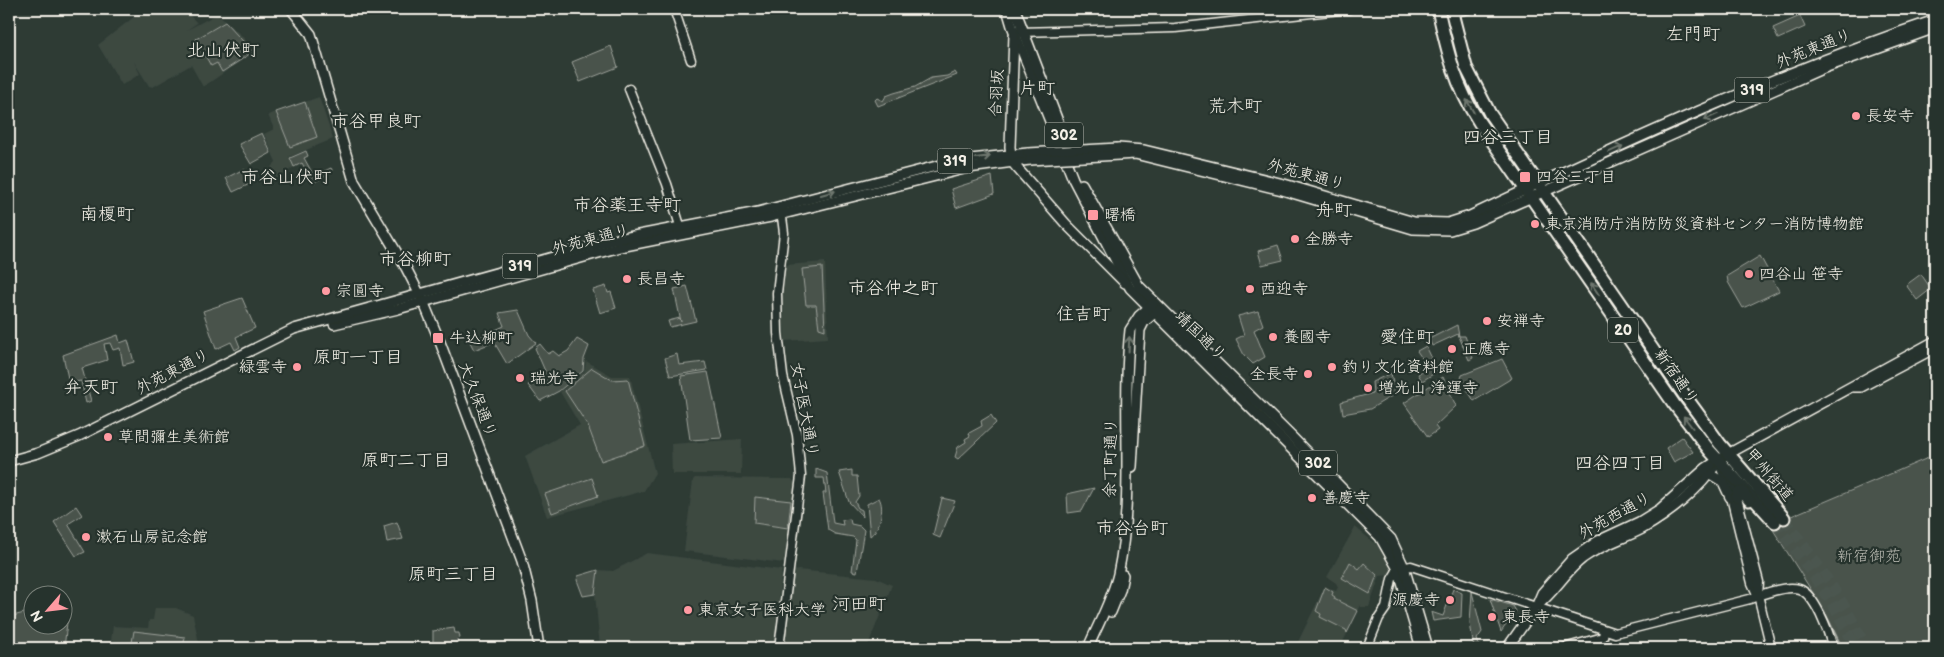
<svg xmlns="http://www.w3.org/2000/svg" width="1944" height="657" viewBox="0 0 1944 657" font-family="'Balsamiq Sans','Klee One',sans-serif">
<rect width="100%" height="100%" fill="#2e3b34"/>
<filter id="ink" filterUnits="userSpaceOnUse"><feTurbulence type="fractalNoise" baseFrequency=".02" numOctaves="2"/><feDisplacementMap in="SourceGraphic" scale="10" xChannelSelector="R" yChannelSelector="G"/><feConvolveMatrix kernelMatrix="1 2 1 2 8 2 1 2 1" color-interpolation-filters="sRGB"/></filter>
<g filter="url(#ink)">
<g fill="#3c4841">
<path d="M144 9H184L197 23 187 30 217 14 242 36 254 52 203 87 191 65 153 87 149 86 134 62 140 74 122 85 98 45Z"/>
<path d="M319 97 333 139 289 157 294 167 277 179 271 167 276 162 264 134 274 129 268 115Z"/>
<path d="M825 262 828 338 785 341 782 294 785 265Z"/>
<path d="M586 361 612 376H630L655 473 644 491 547 517 525 456 580 425 560 392 584 372Z"/>
<path d="M742 439 741 474H672L671 444Z"/>
<path d="M695 478 792 479 795 484 784 563 684 551 693 480Z"/>
<path d="M1355 527 1377 545 1391 569 1389 575 1380 576 1369 607H1361V605L1340 648H1295L1325 586 1336 591 1338 587 1336 583 1327 577Z"/>
<path d="M647 553 782 570 774 648H600L595 594 598 570 613 571Z"/>
<path d="M798 570 876 578 892 585 867 648H784L793 571Z"/>
<path d="M155 608H176L193 615 200 648H110L113 626 148 628 149 620H153Z"/>
</g>
<g fill="#48524c" stroke="#9ea29a">
<path d="M1800 16 1805 27 1778 39 1773 28Z"/>
<path d="M225 22 253 52 222 72 217 63 211 66 196 39Z"/>
<path d="M611 46 618 67 580 82 572 62Z"/>
<path d="M955 72 957 75 878 106 875 100 877 98 883 101 886 96 894 93 915 87 931 78 947 76Z"/>
<path d="M305 102 317 137 290 147 276 112Z"/>
<path d="M262 133 271 153 251 164 239 144Z"/>
<path d="M306 151 308 156 304 158 314 176 331 168 333 171 313 183 302 163 294 167 290 158Z"/>
<path d="M244 169 252 183 233 192 226 178Z"/>
<path d="M992 176 994 194 956 208 951 189Z"/>
<path d="M1278 245 1283 260 1262 265 1258 251Z"/>
<path d="M1760 256 1779 291 1743 308 1728 282 1727 276Z"/>
<path d="M822 267 825 330 819 328 816 305H806L802 269Z"/>
<path d="M1921 274 1931 289 1917 300 1906 285Z"/>
<path d="M606 286 608 293 611 292 616 308 600 313 593 290Z"/>
<path d="M687 286 696 321 670 327 668 321 680 318 681 322 674 289Z"/>
<path d="M242 298 255 328 236 337 240 347 235 350 231 342 216 349 203 311Z"/>
<path d="M518 310 529 335 536 343 507 364 494 342 474 350 470 342 504 326 499 313Z"/>
<path d="M1258 311 1263 325 1254 330 1265 357 1253 364 1244 355 1236 339 1244 335 1238 316Z"/>
<path d="M1457 325 1459 336H1465L1473 358 1469 360 1458 334 1432 346 1429 339Z"/>
<path d="M118 335 120 343 128 340 134 362 123 365 120 348 113 350 110 343 104 344 107 360 82 368 91 401 86 403 81 381 69 383 63 355Z"/>
<path d="M577 339 589 346 584 359 583 371 559 391 540 401 528 385 545 371 535 348 540 344 548 354 553 351 559 356 568 351Z"/>
<path d="M1426 346 1438 371 1422 381 1418 374 1428 367 1417 351Z"/>
<path d="M677 354 679 365 705 362 707 370 670 376 665 358Z"/>
<path d="M1502 359 1512 378 1474 401 1461 379 1462 375Z"/>
<path d="M592 368 612 380 628 379 645 446 601 461 588 426 565 391Z"/>
<path d="M708 372 722 438 690 440 681 376Z"/>
<path d="M1391 373 1395 394 1370 409 1343 414 1341 402 1373 393 1372 382Z"/>
<path d="M1443 377 1456 406 1435 426 1438 430 1428 437 1404 403Z"/>
<path d="M991 415 996 423 958 459 955 457 958 447 966 442 965 439 970 436 969 433 982 426 981 421Z"/>
<path d="M1682 437 1693 452 1674 462 1666 448Z"/>
<path d="M1935 455V648H1838L1825 612 1770 525Z"/>
<path d="M816 469 827 473 833 523 843 525 842 520 850 519 851 524 860 526 864 530 857 572 852 571 856 540 853 537 835 534 828 530 823 493H826L824 478H816Z"/>
<path d="M852 470V476H857L859 496 855 502 858 508 862 510 863 517 849 502 839 472Z"/>
<path d="M592 478 598 496 552 513 545 494Z"/>
<path d="M1094 488 1082 511 1068 513 1067 494Z"/>
<path d="M755 497 791 501 788 528 754 523Z"/>
<path d="M879 498C885 508 880 529 870 536L867 504Z"/>
<path d="M942 498 955 501 940 538 933 535Z"/>
<path d="M76 506 82 515 68 524 85 552 76 556 54 522Z"/>
<path d="M397 522 403 539 387 542 384 526Z"/>
<path d="M1350 562 1359 569 1364 563 1377 575 1370 594 1342 578Z"/>
<path d="M598 570 595 594 583 596 577 580 578 576Z"/>
<path d="M1325 587 1333 592 1332 595 1335 597 1334 599 1358 611 1347 633 1346 630 1320 617 1321 614 1316 611Z"/>
<path d="M1453 589 1462 593 1461 617 1433 621 1431 612 1443 616Z"/>
<path d="M1472 592 1482 632 1477 639 1480 648H1474L1470 623Z"/>
<path d="M1490 599 1513 606 1516 611 1501 632Z"/>
<path d="M32 611V624H62L63 614H68L64 648 35 647 9 643V617Z"/>
<path d="M454 628 455 633H459L460 638 457 639 459 648H439L438 644 433 645V631Z"/>
<path d="M134 631 185 637 183 648H131Z"/>
</g>
<g fill="none" stroke-linecap="round" stroke-linejoin="round">
<path stroke="#a4a8a0" stroke-width="2" d="M1826 615 1842 648"/>
<g stroke="#4c564f" stroke-width="11" stroke-dasharray="11 5.5" stroke-linecap="butt">
<path d="M1784 518C1815 560 1845 601 1866 648"/>
<path d="M1775 522 1829 598 1856 648"/>
</g>
<g stroke="#f4f1e8" stroke-width="11">
<g id="minor">
<path d="M674 9 691 60"/>
<path d="M1449 10 1451 13 1469 9"/>
<path d="M1019 32 1175 28 1349 9"/>
<path d="M629 89 667 184 682 232"/>
<path d="M1718 462 1728 485 1752 583 1757 594"/>
<path d="M1731 475 1759 582 1758 595 1771 648"/>
<path d="M779 648 801 476 797 435 783 376 778 333 777 293 784 233 781 209"/>
<path d="M1367 648 1379 618 1386 608 1392 579 1398 569 1411 566 1615 633 1750 599C1762 594 1787 585 1799 589 1815 594 1829 633 1833 648"/>
<path d="M1564 648 1603 637 1604 630"/>
</g>
</g>
<g stroke="#f4f1e8" stroke-width="12">
<g id="major">
<path d="M291 9 311 34 354 181 406 268 423 301 440 342 522 561 532 601 539 648"/>
<path d="M1007 9 1012 26 1073 179 1130 288 1380 537 1398 569 1421 648"/>
<path d="M1015 9 1072 158"/>
<path d="M1014 35 1010 147 1012 162 1017 168 1066 224 1125 283"/>
<path d="M1118 148 1144 150 1284 184 1414 222 1448 223 1470 216C1621 144 1776 73 1935 20"/>
<path d="M1119 155 1135 154 1282 190 1413 229 1450 230 1473 223 1824 68 1935 28"/>
<path d="M1082 184 1139 286 1293 438 1391 539 1404 567 1428 648"/>
<path d="M334 324 398 309 620 247 771 217 968 168 1030 160"/>
<path d="M1854 387H1861L1935 348"/>
<path d="M9 461 38 453 79 436 294 329 618 239 758 212 960 160 1028 153"/>
<path d="M1132 467 1140 330 1144 322 1158 310"/>
<path d="M1710 474 1723 482 1730 497"/>
<path d="M1538 605C1555 591 1565 572 1583 558 1601 545 1623 539 1642 529 1669 514 1700 489 1717 463"/>
<path d="M1111 612 1120 590 1123 575"/>
<path d="M1088 648C1098 624 1112 600 1118 574 1135 495 1121 411 1130 330L1139 316 1153 304"/>
<path d="M1507 648 1536 607 1542 593 1572 559 1598 541 1639 522 1660 509 1706 468 1728 454 1935 341"/>
</g>
</g>
<g stroke="#f4f1e8" stroke-width="15">
<g id="highway">
<path d="M1438 9C1447 51 1455 85 1479 122L1674 404 1710 451 1775 522"/>
<path d="M1451 9 1466 67 1490 114 1685 396 1720 444 1784 518"/>
<path d="M1737 497 1738 493 1743 492 1749 500"/>
</g>
</g>
<use href="#minor" stroke="#26332d" stroke-width="8"/>
<use href="#major" stroke="#26332d" stroke-width="9"/>
<use href="#highway" stroke="#26332d" stroke-width="11"/>
<g stroke="#f4f1e8" stroke-width="12" stroke-linecap="butt">
<g id="major-bridge">
<path d="M1028 153 1118 148"/>
<path d="M1030 160 1119 155"/>
</g>
</g>
<use href="#major-bridge" stroke="#26332d" stroke-width="9"/>
</g>
<defs><path id="oneway-shaft" d="M-6 0H5M1.5-3L5.5 0L1.5 3" fill="none" stroke-width="1.6" stroke-linecap="round" stroke-linejoin="round" transform="scale(1.25)"/></defs>
<g stroke="#6e766e">
<use href="#oneway-shaft" transform="translate(1470 106) rotate(-120)"/>
<use href="#oneway-shaft" transform="translate(1711 117) rotate(156)"/>
<use href="#oneway-shaft" transform="translate(1616 149) rotate(-24)"/>
<use href="#oneway-shaft" transform="translate(983 157) rotate(-7)"/>
<use href="#oneway-shaft" transform="translate(828 193) rotate(-15)"/>
<use href="#oneway-shaft" transform="translate(1595 289) rotate(-124)"/>
<use href="#oneway-shaft" transform="translate(1129 344) rotate(-87)"/>
<use href="#oneway-shaft" transform="translate(1688 422) rotate(-127)"/>
</g>
</g>
<g fill="#ff9aa2" stroke="#26332d" stroke-width="2">
<circle cx="1856" cy="116" r="5"/>
<rect x="1519" y="171" width="12" height="12" rx="2.5"/>
<rect x="1087" y="209" width="12" height="12" rx="2.5"/>
<circle cx="1535" cy="224" r="5"/>
<circle cx="1295" cy="239" r="5"/>
<circle cx="1749" cy="274" r="5"/>
<circle cx="627" cy="279" r="5"/>
<circle cx="1250" cy="289" r="5"/>
<circle cx="326" cy="291" r="5"/>
<circle cx="1487" cy="321" r="5"/>
<circle cx="1273" cy="337" r="5"/>
<rect x="432" y="332" width="12" height="12" rx="2.5"/>
<circle cx="1452" cy="349" r="5"/>
<circle cx="297" cy="367" r="5"/>
<circle cx="1332" cy="367" r="5"/>
<circle cx="1308" cy="374" r="5"/>
<circle cx="520" cy="378" r="5"/>
<circle cx="1368" cy="388" r="5"/>
<circle cx="108" cy="437" r="5"/>
<circle cx="1312" cy="498" r="5"/>
<circle cx="86" cy="537" r="5"/>
<circle cx="1450" cy="600" r="5"/>
<circle cx="688" cy="610" r="5"/>
<circle cx="1492" cy="617" r="5"/>
</g>
<g text-anchor="middle" dominant-baseline="central" stroke-width="4.5" stroke-linejoin="round" paint-order="stroke">
<g fill="#26332d" stroke="#b6b8b0" stroke-width="1">
<rect x="1734.5" y="77.5" width="35" height="25" rx="4"/>
<rect x="1045" y="122.5" width="38" height="25" rx="4"/>
<rect x="937.5" y="148.5" width="35" height="25" rx="4"/>
<rect x="502.5" y="253.5" width="35" height="25" rx="4"/>
<rect x="1608" y="317.5" width="30" height="25" rx="4"/>
<rect x="1299" y="450.5" width="38" height="25" rx="4"/>
</g>
<g font-size="15" font-weight="bold" fill="#f4f1e8">
<text x="1752" y="90">319</text>
<text x="1064" y="135">302</text>
<text x="955" y="161">319</text>
<text x="520" y="266">319</text>
<text x="1623" y="330">20</text>
<text x="1318" y="463">302</text>
</g>
<g font-size="16" fill="#f4f1e8" stroke="#26332d">
<text transform="translate(1814 49) rotate(-22)">外苑東通り</text>
<text transform="translate(997 93) rotate(-87)">合羽坂</text>
<text transform="translate(1306 175) rotate(15)">外苑東通り</text>
<text transform="translate(591 240) rotate(-15)">外苑東通り</text>
<text transform="translate(1200 336) rotate(44)">靖国通り</text>
<text transform="translate(173 372) rotate(-27)">外苑東通り</text>
<text transform="translate(1676 377) rotate(55)">新宿通り</text>
<text transform="translate(477 400) rotate(69)">大久保通り</text>
<text transform="translate(804 410) rotate(80)">女子医大通り</text>
<text transform="translate(1111 458) rotate(-89)">余丁町通り</text>
<text transform="translate(1769 475) rotate(49)">甲州街道</text>
<text transform="translate(1615 516) rotate(-29)">外苑西通り</text>
</g>
<g font-size="16" fill="#f4f1e8" stroke="#26332d" text-anchor="start">
<text x="1866" y="116">長安寺</text>
<text x="1536" y="177">四谷三丁目</text>
<text x="1104" y="215">曙橋</text>
<text x="1545" y="224">東京消防庁消防防災資料センター消防博物館</text>
<text x="1305" y="239">全勝寺</text>
<text x="1759" y="274">四谷山 笹寺</text>
<text x="637" y="279">長昌寺</text>
<text x="1260" y="289">西迎寺</text>
<text x="336" y="291">宗圓寺</text>
<text x="1497" y="321">安禅寺</text>
<text x="1283" y="337">養國寺</text>
<text x="449" y="338">牛込柳町</text>
<text x="1462" y="349">正應寺</text>
<text x="287" y="367" text-anchor="end">緑雲寺</text>
<text x="1342" y="367">釣り文化資料館</text>
<text x="1298" y="374" text-anchor="end">全長寺</text>
<text x="530" y="378">瑞光寺</text>
<text x="1378" y="388">増光山 浄運寺</text>
<text x="118" y="437">草間彌生美術館</text>
<text x="1322" y="498">善慶寺</text>
<text x="96" y="537">漱石山房記念館</text>
<text x="1440" y="600" text-anchor="end">源慶寺</text>
<text x="698" y="610">東京女子医科大学</text>
<text x="1502" y="617">東長寺</text>
</g>
<g font-size="16" fill="#b8b9b1" stroke="#26332d">
<text x="1869" y="556">新宿御苑</text>
</g>
<g font-size="18" fill="#f4f1e8" stroke="#26332d">
<text x="1693" y="34">左門町</text>
<text x="223" y="50">北山伏町</text>
<text x="1037" y="88">片町</text>
<text x="1235" y="106">荒木町</text>
<text x="376" y="121">市谷甲良町</text>
<text x="1508" y="137">四谷三丁目</text>
<text x="286" y="177">市谷山伏町</text>
<text x="627" y="205">市谷薬王寺町</text>
<text x="1334" y="210">舟町</text>
<text x="107" y="214">南榎町</text>
<text x="415" y="259">市谷柳町</text>
<text x="893" y="288">市谷仲之町</text>
<text x="1083" y="314">住吉町</text>
<text x="1407" y="337">愛住町</text>
<text x="358" y="357">原町一丁目</text>
<text x="91" y="387">弁天町</text>
<text x="406" y="460">原町二丁目</text>
<text x="1620" y="463">四谷四丁目</text>
<text x="1132" y="528">市谷台町</text>
<text x="453" y="574">原町三丁目</text>
<text x="859" y="604">河田町</text>
</g>
</g>
<rect width="1944" height="657" fill="none" stroke="#26332d" stroke-width="30"/>
<rect x="15" y="15" width="1914" height="627" fill="none" stroke="#f4f1e8" stroke-width="2" filter="url(#ink)"/>
<g transform="translate(48 610) rotate(242)"><circle r="24" fill="#26332d" stroke="#787f78"/>
<path d="M0-4L9 19L0 12L-9 19Z" fill="#ff9aa2"/>
<text y="-8" font-size="14" font-weight="bold" text-anchor="middle" fill="#f4f1e8">N</text>
</g>
</svg>
